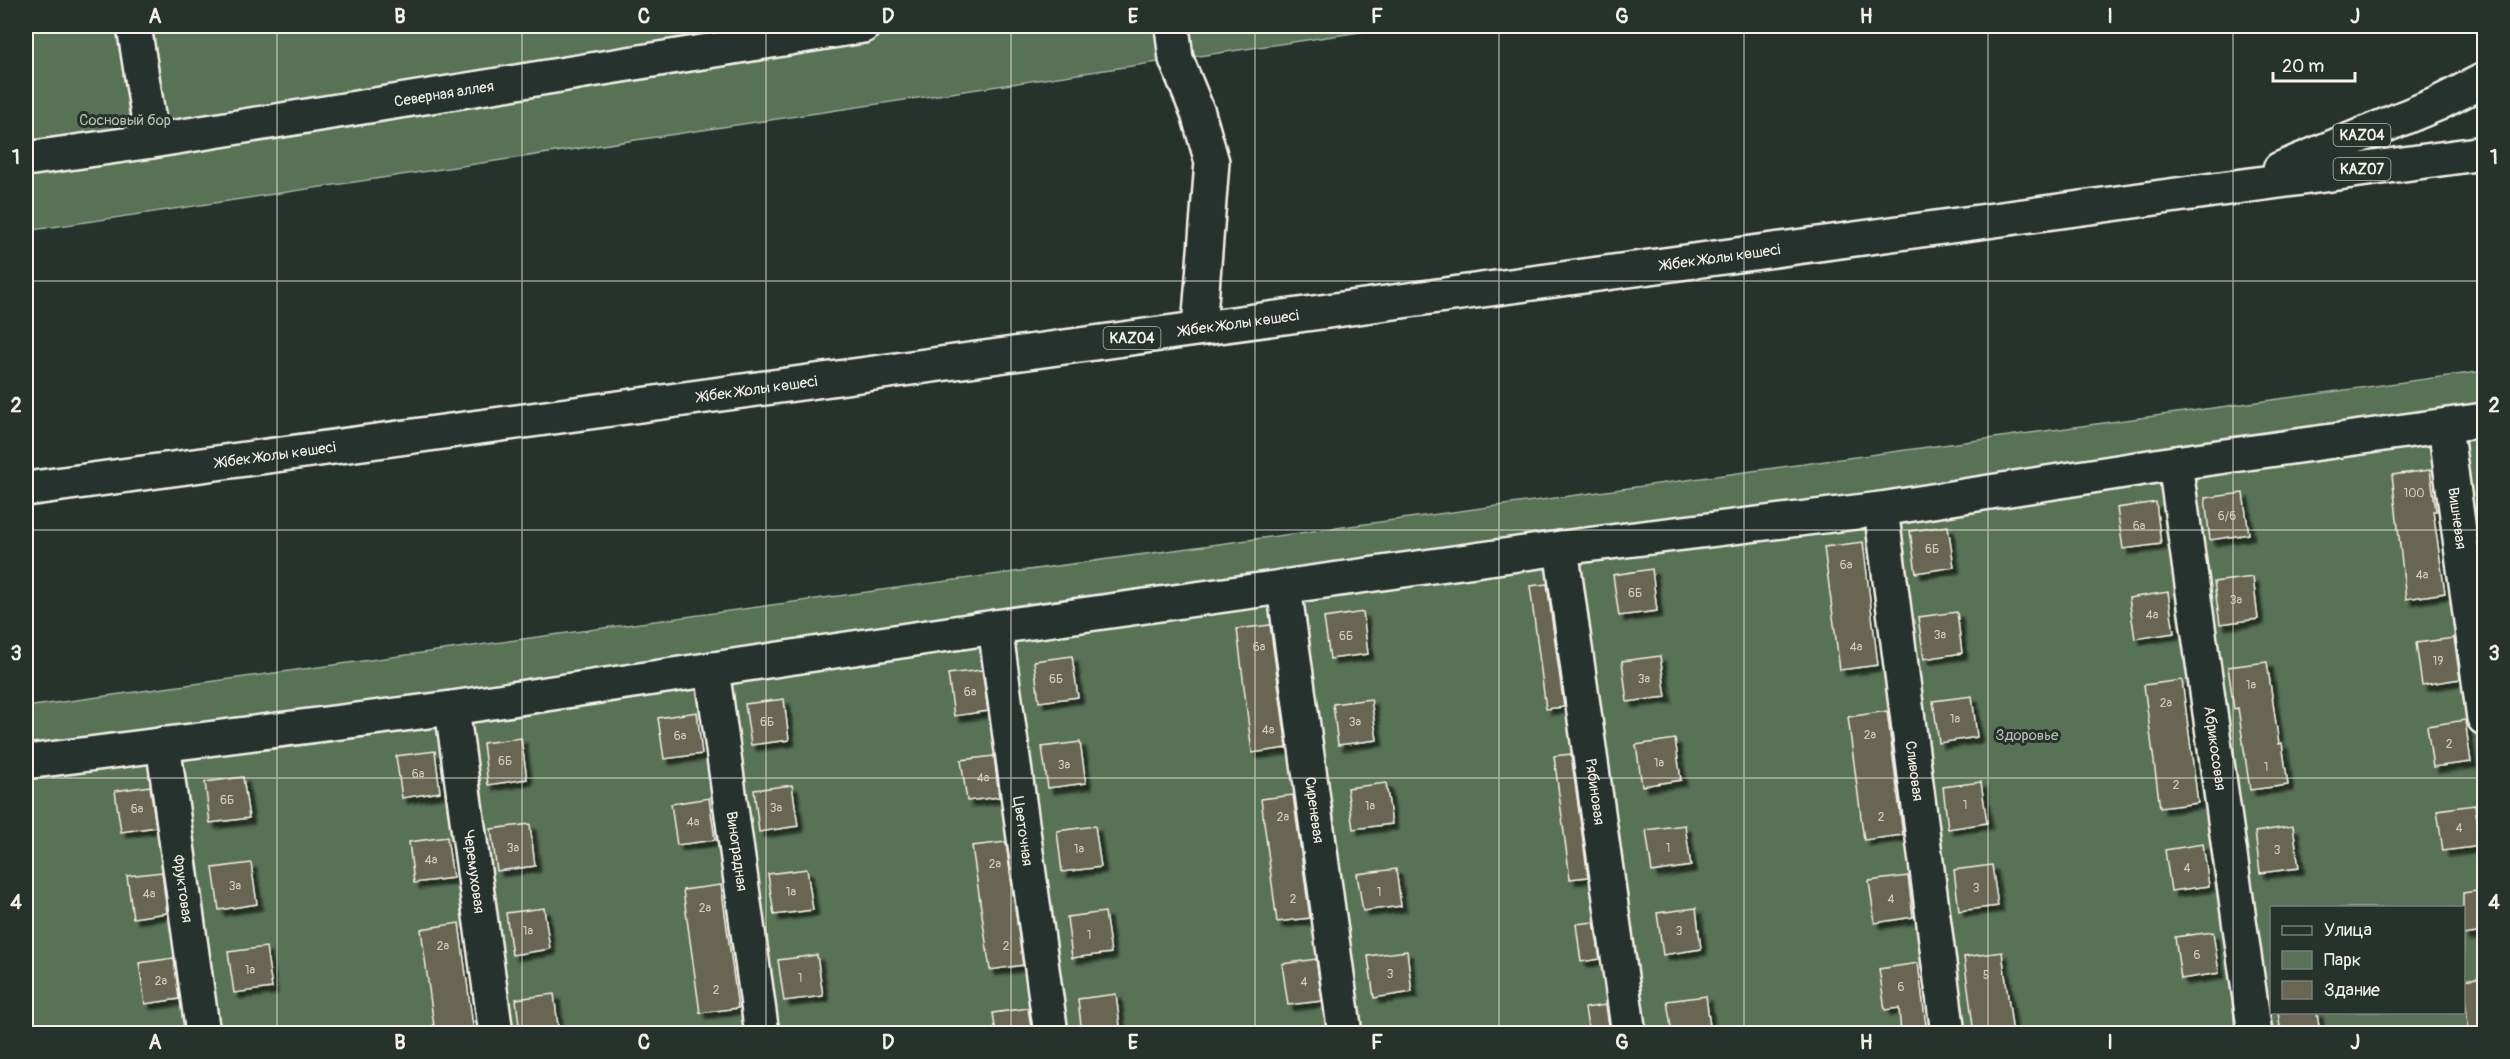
<svg xmlns="http://www.w3.org/2000/svg" width="2510" height="1059" viewBox="0 0 2510 1059" font-family="Pangolin,sans-serif">
<defs>
<filter id="shadow"><feDropShadow dx="5.5" dy="5.5" stdDeviation="1.5" flood-color="#0009"/></filter>
</defs>
<rect width="100%" height="100%" fill="#26332d"/>
<filter id="ink" filterUnits="userSpaceOnUse"><feTurbulence type="fractalNoise" baseFrequency=".0167" numOctaves="2"/><feDisplacementMap in="SourceGraphic" scale="12" xChannelSelector="R" yChannelSelector="G"/><feConvolveMatrix kernelMatrix="1 2 1 2 8 2 1 2 1" color-interpolation-filters="sRGB"/></filter>
<g filter="url(#ink)">
<g fill="#587257" stroke="#a6b2a0" stroke-width="1.5" fill-rule="evenodd">
<path d="M26 26H1400L26 231Z"/>
<path d="M2484 371V1033H26V707ZM2272 908H2464V1012H2272Z"/>
</g>
<g fill="#686652" stroke="#f4f1e8" stroke-width="1.5" filter="url(#shadow)">
<path d="M2430 470 2436 511H2433L2445 593 2406 599 2392 475Z"/>
<path d="M2243 493 2249 534 2210 540 2205 498Z"/>
<path d="M2156 502 2161 544 2123 549 2117 508Z"/>
<path d="M1948 526 1954 567 1916 573 1910 531Z"/>
<path d="M1863 542 1878 665 1840 670 1824 547Z"/>
<path d="M1652 569 1657 611 1619 616 1613 575Z"/>
<path d="M2253 577 2258 619 2220 624 2214 582Z"/>
<path d="M1547 584 1564 707 1546 709 1530 586Z"/>
<path d="M2168 592 2174 633 2135 639 2129 598Z"/>
<path d="M1363 612 1368 654 1330 659 1324 618Z"/>
<path d="M1957 612 1962 653 1924 659 1918 617Z"/>
<path d="M1270 625 1287 748 1252 753 1237 629Z"/>
<path d="M2454 638 2460 679 2422 685 2416 643Z"/>
<path d="M1072 656 1078 697 1039 702 1034 661Z"/>
<path d="M1660 656 1666 697 1627 702 1622 661Z"/>
<path d="M2267 662 2279 744 2282 743 2288 785 2250 790 2238 708 2234 709 2228 667Z"/>
<path d="M982 670 988 711 954 716 948 674Z"/>
<path d="M2182 680 2198 803 2160 808 2144 685Z"/>
<path d="M1972 696 1977 737 1939 743 1933 701Z"/>
<path d="M784 699 789 740 751 745 745 704Z"/>
<path d="M1371 699 1377 740 1338 745 1333 704Z"/>
<path d="M1887 711 1903 835 1864 840 1848 717Z"/>
<path d="M697 712 702 754 664 759 658 718Z"/>
<path d="M2465 720 2471 762 2433 767 2427 726Z"/>
<path d="M521 738 527 779 488 785 483 743Z"/>
<path d="M1675 739 1681 780 1642 786 1636 745Z"/>
<path d="M1080 742 1086 783 1048 788 1042 747Z"/>
<path d="M435 751 440 792 402 798 396 756Z"/>
<path d="M1571 754 1588 877 1570 879 1554 756Z"/>
<path d="M994 756 999 797 967 801 961 760Z"/>
<path d="M243 777 249 818 210 823 205 782Z"/>
<path d="M1981 782 1987 823 1948 829 1943 787Z"/>
<path d="M1386 783 1392 824 1353 829 1347 788Z"/>
<path d="M792 785 798 826 759 832 754 790Z"/>
<path d="M150 786 156 827 121 832 115 791Z"/>
<path d="M1293 795 1310 918 1277 922 1261 799Z"/>
<path d="M709 798 715 840 677 845 671 804Z"/>
<path d="M2475 805 2481 846 2443 851 2437 810Z"/>
<path d="M530 824 535 866 497 871 491 829Z"/>
<path d="M1685 825 1691 866 1652 872 1646 830Z"/>
<path d="M1095 826 1101 867 1062 872 1057 831Z"/>
<path d="M2293 826 2299 868 2260 873 2255 832Z"/>
<path d="M447 837 453 878 414 883 409 842Z"/>
<path d="M1006 842 1023 965 990 970 972 846Z"/>
<path d="M2203 844 2209 886 2171 891 2165 850Z"/>
<path d="M251 863 257 904 219 910 213 868Z"/>
<path d="M1992 865 1998 906 1959 911 1954 870Z"/>
<path d="M807 869 813 910 774 915 768 874Z"/>
<path d="M1396 869 1401 906 1363 911 1357 874Z"/>
<path d="M162 872 167 913 133 918 127 876Z"/>
<path d="M1908 876 1913 917 1875 923 1869 881Z"/>
<path d="M721 885 738 1008 700 1013 683 890Z"/>
<path d="M2484 890V932L2463 935V893Z"/>
<path d="M544 908 550 949 512 955 506 913Z"/>
<path d="M1696 908 1701 949 1663 955 1657 913Z"/>
<path d="M1105 912 1111 953 1072 958 1067 917Z"/>
<path d="M1594 922 1600 959 1581 962 1576 924Z"/>
<path d="M459 923 474 1034H435L421 929Z"/>
<path d="M2213 932 2219 973 2181 979 2175 937Z"/>
<path d="M266 947 272 988 234 993 228 952Z"/>
<path d="M1407 951 1412 992 1374 998 1368 956Z"/>
<path d="M2002 952 2013 1034H1974L1964 957Z"/>
<path d="M817 955 823 996 784 1001 778 960Z"/>
<path d="M174 958 179 999 145 1004 139 963Z"/>
<path d="M1316 959 1322 1001 1288 1005 1282 964Z"/>
<path d="M1918 963 1927 1034H1901L1899 1008 1885 1010 1879 969Z"/>
<path d="M2484 977V1034H2469L2463 980Z"/>
<path d="M554 994 559 1034H520L516 999Z"/>
<path d="M1116 994 1121 1034H1082L1078 999Z"/>
<path d="M1706 996 1711 1034H1672L1667 1001Z"/>
<path d="M1606 1005 1610 1034H1589L1585 1008Z"/>
<path d="M1028 1008 1032 1034H996L993 1013Z"/>
<path d="M2278 1012H2317L2320 1034H2281Z"/>
</g>
<g fill="none" stroke-linecap="round" stroke-linejoin="round">
<g stroke="#f4f1e8" stroke-width="38">
<g id="minor">
<path d="M134 26 152 141"/>
<path d="M1172 26 1176 59 1198 113 1212 162 1199 328"/>
<path id="s1" d="M26 159 152 141 863 26"/>
<path id="s2" d="M2445 426 2484 718"/>
<path id="s3" d="M2175 463 2255 1034"/>
<path id="s4" d="M1881 509 1948 1034"/>
<path id="s5" d="M1561 548 1629 1034"/>
<path id="s6" d="M1284 587 1345 1034"/>
<path id="s7" d="M995 627 1051 1034"/>
<path id="s8" d="M712 669 762 1034"/>
<path id="s9" d="M452 708 496 1034"/>
<path id="s10" d="M163 744 203 1034"/>
<path d="M26 762 452 708 995 627 1561 548 1881 509 2175 463 2484 420"/>
</g>
</g>
<g stroke="#f4f1e8" stroke-width="38">
<g id="highway">
<path d="M2280 169 2437 104 2484 80"/>
<path id="s11" d="M26 489 2484 153"/>
</g>
</g>
<use href="#minor" stroke="#26332d" stroke-width="33"/>
<use href="#highway" stroke="#26332d" stroke-width="33"/>
</g>
</g>
<path fill="none" stroke="#f4f1e8" stroke-width="1.5" stroke-opacity="0.55" d="M277 26V1034M522 26V1034M766 26V1034M1011 26V1034M1255 26V1034M1499 26V1034M1744 26V1034M1988 26V1034M2233 26V1034M26 281H2484M26 530H2484M26 778H2484"/>
<g text-anchor="middle" dominant-baseline="central" stroke-width="6" stroke-linejoin="round" paint-order="stroke">
<g font-size="12" fill="#d1cec2">
<text x="2414" y="493">100</text>
<text x="2227" y="516">6/6</text>
<text x="2139" y="526">6а</text>
<text x="1932" y="549">6Б</text>
<text x="1846" y="565">6а</text>
<text x="2422" y="575">4а</text>
<text x="1635" y="593">6Б</text>
<text x="2236" y="600">3а</text>
<text x="2152" y="615">4а</text>
<text x="1940" y="635">3а</text>
<text x="1346" y="636">6Б</text>
<text x="1259" y="647">6а</text>
<text x="1856" y="647">4а</text>
<text x="2438" y="661">19</text>
<text x="1056" y="679">6Б</text>
<text x="1644" y="679">3а</text>
<text x="2251" y="685">1а</text>
<text x="970" y="692">6а</text>
<text x="2166" y="703">2а</text>
<text x="1955" y="719">1а</text>
<text x="767" y="722">6Б</text>
<text x="1355" y="722">3а</text>
<text x="1268" y="730">4а</text>
<text x="1870" y="735">2а</text>
<text x="680" y="736">6а</text>
<text x="2449" y="744">2</text>
<text x="505" y="761">6Б</text>
<text x="1659" y="763">1а</text>
<text x="1064" y="765">3а</text>
<text x="2266" y="767">1</text>
<text x="418" y="774">6а</text>
<text x="983" y="778">4а</text>
<text x="2176" y="785">2</text>
<text x="227" y="800">6Б</text>
<text x="1965" y="805">1</text>
<text x="1370" y="806">1а</text>
<text x="776" y="808">3а</text>
<text x="137" y="809">6а</text>
<text x="1283" y="817">2а</text>
<text x="1881" y="817">2</text>
<text x="693" y="822">4а</text>
<text x="2459" y="828">4</text>
<text x="513" y="848">3а</text>
<text x="1668" y="848">1</text>
<text x="1079" y="849">1а</text>
<text x="2277" y="850">3</text>
<text x="431" y="860">4а</text>
<text x="995" y="864">2а</text>
<text x="2187" y="868">4</text>
<text x="235" y="886">3а</text>
<text x="1976" y="888">3</text>
<text x="791" y="892">1а</text>
<text x="1379" y="892">1</text>
<text x="149" y="894">4а</text>
<text x="1293" y="899">2</text>
<text x="1891" y="899">4</text>
<text x="705" y="908">2а</text>
<text x="528" y="931">1а</text>
<text x="1679" y="931">3</text>
<text x="1089" y="935">1</text>
<text x="443" y="946">2а</text>
<text x="1006" y="946">2</text>
<text x="2197" y="955">6</text>
<text x="250" y="970">1а</text>
<text x="1390" y="974">3</text>
<text x="1986" y="975">5</text>
<text x="800" y="978">1</text>
<text x="161" y="981">2а</text>
<text x="1304" y="982">4</text>
<text x="1901" y="987">6</text>
<text x="716" y="990">2</text>
</g>
<g fill="#26332d" stroke="#b6b8b0" stroke-width="1.5">
<rect x="2333.5" y="124" width="57" height="22" rx="4.5"/>
<rect x="2333.5" y="158" width="57" height="22" rx="4.5"/>
<rect x="1103.5" y="327" width="57" height="22" rx="4.5"/>
</g>
<g font-size="14" font-weight="bold" fill="#f4f1e8">
<text x="2362" y="135">KАZ04</text>
<text x="2362" y="169">KAZ07</text>
<text x="1132" y="338">KАZ04</text>
</g>
<g font-size="15" fill="#f4f1e8" stroke="#26332d">
<text stroke="none"><textPath href="#s1" startOffset="423">Северная аллея</textPath></text>
<text stroke="none"><textPath href="#s11" startOffset="1710">Жібек Жолы көшесі</textPath></text>
<text stroke="none"><textPath href="#s11" startOffset="1224">Жібек Жолы көшесі</textPath></text>
<text stroke="none"><textPath href="#s11" startOffset="738">Жібек Жолы көшесі</textPath></text>
<text stroke="none"><textPath href="#s11" startOffset="252">Жібек Жолы көшесі</textPath></text>
<text stroke="none"><textPath href="#s2" startOffset="93">Вишневая</textPath></text>
<text stroke="none"><textPath href="#s3" startOffset="288">Абрикосовая</textPath></text>
<text stroke="none"><textPath href="#s4" startOffset="264">Сливовая</textPath></text>
<text stroke="none"><textPath href="#s5" startOffset="246">Рябиновая</textPath></text>
<text stroke="none"><textPath href="#s6" startOffset="225">Сиреневая</textPath></text>
<text stroke="none"><textPath href="#s7" startOffset="206">Цветочная</textPath></text>
<text stroke="none"><textPath href="#s8" startOffset="184">Виноградная</textPath></text>
<text stroke="none"><textPath href="#s9" startOffset="165">Черемуховая</textPath></text>
<text stroke="none"><textPath href="#s10" startOffset="146">Фруктовая</textPath></text>
</g>
<g font-size="15" fill="#b6beae" stroke="#26332d">
<text x="125" y="120">Сосновый бор</text>
<text x="2027" y="735">Здоровье</text>
</g>
</g>
<rect width="2510" height="1059" fill="none" stroke="#26332d" stroke-width="66"/>
<rect x="2270" y="906" width="195" height="108" fill="#26332d" stroke="#787f78" stroke-width="1.5"/>
<rect x="2282" y="926" width="30" height="9" fill="#26332d" stroke="#787f78" stroke-width="1.5"/>
<text x="2324" y="936" font-size="18" fill="#f4f1e8">Улица</text>
<rect x="2282" y="951" width="30" height="18" fill="#587257" stroke="#787f78" stroke-width="1.5"/>
<text x="2324" y="966" font-size="18" fill="#f4f1e8">Парк</text>
<rect x="2282" y="981" width="30" height="18" fill="#686652" stroke="#787f78" stroke-width="1.5"/>
<text x="2324" y="996" font-size="18" fill="#f4f1e8">Здание</text>
<path d="M2273 72v9h82v-9" fill="none" stroke="#f4f1e8" stroke-width="3"/>
<text x="2282" y="72" font-size="18" fill="#f4f1e8" stroke="#26332d" stroke-width="4.5" paint-order="stroke">20 m</text>
<rect x="33" y="33" width="2444" height="993" fill="none" stroke="#f4f1e8" stroke-width="2"/>
<g font-size="20" text-anchor="middle" font-weight="bold" fill="#f4f1e8">
<text x="155" y="23">A</text>
<text x="400" y="23">B</text>
<text x="644" y="23">C</text>
<text x="888" y="23">D</text>
<text x="1133" y="23">E</text>
<text x="1377" y="23">F</text>
<text x="1622" y="23">G</text>
<text x="1866" y="23">H</text>
<text x="2110" y="23">I</text>
<text x="2355" y="23">J</text>
<text x="16" y="164">1</text>
<text x="2494" y="164">1</text>
<text x="16" y="412">2</text>
<text x="2494" y="412">2</text>
<text x="16" y="660">3</text>
<text x="2494" y="660">3</text>
<text x="16" y="909">4</text>
<text x="2494" y="909">4</text>
<text x="155" y="1049">A</text>
<text x="400" y="1049">B</text>
<text x="644" y="1049">C</text>
<text x="888" y="1049">D</text>
<text x="1133" y="1049">E</text>
<text x="1377" y="1049">F</text>
<text x="1622" y="1049">G</text>
<text x="1866" y="1049">H</text>
<text x="2110" y="1049">I</text>
<text x="2355" y="1049">J</text>
</g>
</svg>
